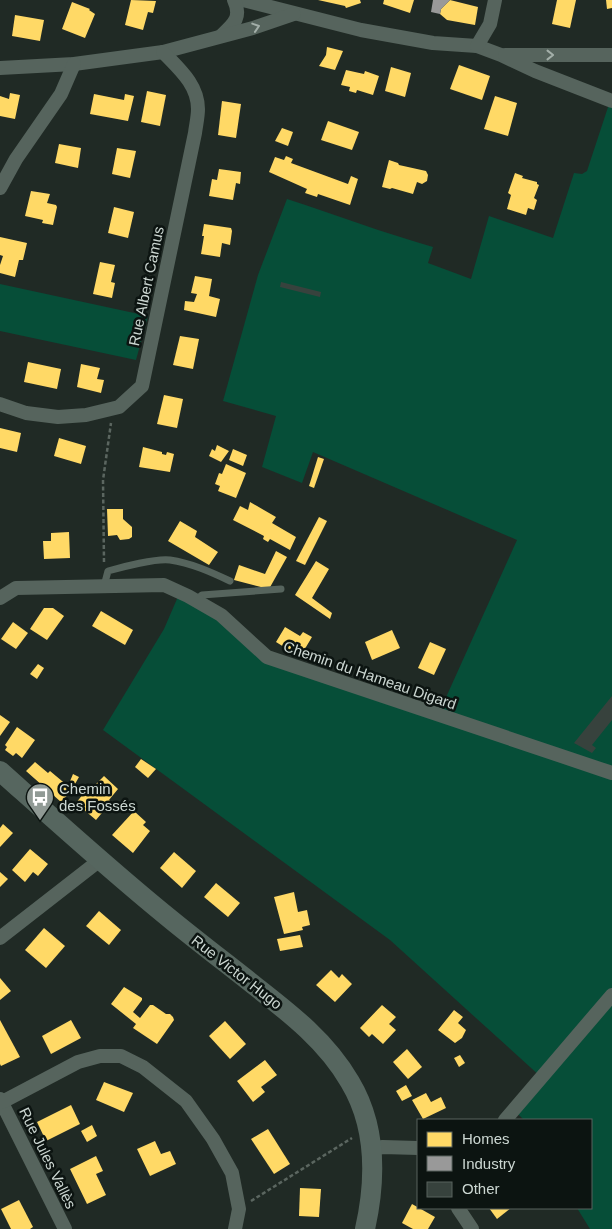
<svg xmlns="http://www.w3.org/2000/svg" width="612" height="1229" viewBox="0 0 612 1229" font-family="Helvetica,sans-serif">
<rect width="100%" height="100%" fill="#202a25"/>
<g fill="#064e38">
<path d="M610 101H612V1229H590L577 1208H591V1120H524L514 1110 541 1077 390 940 103 730 164 629 180 592 267 657 436 714 443 704 517 540 313 452 302 483 262 467 276 416 223 401 258 275 287 199C336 215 384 233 433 247L428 263 471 279 489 216 553 238 574 173 582 174 587 171Z"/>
<path d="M0 284 148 316 136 360 0 331Z"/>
</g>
<g fill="#ffd966">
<path d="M131 0 156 1 153 13 148 12 143 30 125 25Z"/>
<path d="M318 0H360L361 3 346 8 345 6Z"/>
<path d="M384 0H414L410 13 383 4Z"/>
<path d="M450 0 478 7 475 25 447 20 440 14 441 9Z"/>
<path d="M557 0H576L570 28 552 24Z"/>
<path d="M606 0H612V8L607 9Z"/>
<path d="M72 2 90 9 89 10 95 14 85 38 62 29Z"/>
<path d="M15 15 44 20 40 41 12 36Z"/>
<path d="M327 47 343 51 335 70 319 66 326 55Z"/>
<path d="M459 65 490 76 482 100 450 89Z"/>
<path d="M391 67 411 73 405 97 385 91Z"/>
<path d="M346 70 364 74 365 71 379 76 373 95 357 90 356 93 349 91 350 87 341 85Z"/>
<path d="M147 91 166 95 160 126 141 122Z"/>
<path d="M10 93 20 95 15 119 0 116V96L9 99Z"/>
<path d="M94 94 124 100 125 94 134 96 128 121 90 114Z"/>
<path d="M495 96 517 103 508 136 484 129Z"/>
<path d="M222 101 241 104 236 138 218 135Z"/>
<path d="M328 121 359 132 352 150 321 140Z"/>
<path d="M282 128 293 132 288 146 275 141Z"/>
<path d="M59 144 81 148 78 168 55 163Z"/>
<path d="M117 148 136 151 130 178 112 174Z"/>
<path d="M286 156 293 159 291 163 348 184 351 176 358 179 350 205 318 194 317 197 305 193 307 189 269 172 275 157 284 160Z"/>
<path d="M389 160 398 163 399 165 426 171 428 175 427 181 422 184 417 182 413 194 392 188 390 189 382 187Z"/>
<path d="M219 169 241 172 240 184 236 183 233 200 209 196 212 179 217 180Z"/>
<path d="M515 173 523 176 522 178 537 182V184L539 185 534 198 537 200 534 210 528 208 526 215 507 209 511 195 508 193Z"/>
<path d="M31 191 50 194 47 203 56 205 57 207 53 225 42 223 43 220 25 216Z"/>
<path d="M114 207 134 212 128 238 108 233Z"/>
<path d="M204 224 231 228 232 231 230 245 222 243 220 257 201 254 204 236H202Z"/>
<path d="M0 237 27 243 23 260H19L15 277 0 273V265L3 256 0 255Z"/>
<path d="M100 262 115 265 111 282 115 283 112 298 93 294Z"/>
<path d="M195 276 212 279 209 296 220 299 216 317 184 310 185 301 194 302 197 294 191 293Z"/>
<path d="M180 336 199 339 193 369 173 365Z"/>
<path d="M28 362 61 369 57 389 24 382Z"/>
<path d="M81 364 100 368 97 379 104 380 101 393 77 387Z"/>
<path d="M164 395 183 399 177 428 157 424Z"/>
<path d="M0 428 21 433 17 452 0 448Z"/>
<path d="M59 438 86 446 81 464 54 456Z"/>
<path d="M217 445 229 451 221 462 209 456 212 449 215 451Z"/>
<path d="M143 447 162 452V454L166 455 167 452 174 454 170 472 139 467Z"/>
<path d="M233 449 247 455 243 466 229 460Z"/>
<path d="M318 457 324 459 314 488 309 486Z"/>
<path d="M226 464 246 473 236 498 218 491 220 486 215 484 219 473 222 474Z"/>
<path d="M250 502 276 517 272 523 296 537 290 550 270 539 268 542 263 539 264 536 233 520 240 506 248 510Z"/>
<path d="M107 509H123V519L132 527V537L129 539 120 540 117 535 108 536Z"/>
<path d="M319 517 327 521 305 565 296 561Z"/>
<path d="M180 521 197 531 195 537 218 552 209 565 168 541Z"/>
<path d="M69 532 70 558 44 559 43 541H51V533Z"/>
<path d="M276 551 287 557 269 589 234 580 239 565 265 574Z"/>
<path d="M316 561 329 569 312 598 332 613 330 619 295 595Z"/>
<path d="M44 608H53L64 616 47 640 30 629Z"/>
<path d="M101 611 133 630 125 645 92 626Z"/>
<path d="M13 622 28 633 16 649 1 639Z"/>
<path d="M285 627 300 636 303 632 312 637 300 657 276 642Z"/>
<path d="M392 630 400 648 372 660 365 642Z"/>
<path d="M430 642 446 649 434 675 418 668Z"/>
<path d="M38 664 44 668 37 679 30 674Z"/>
<path d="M0 715 10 722 0 736Z"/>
<path d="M17 727 35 740 22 758 16 753 13 756 5 750 7 747 5 745Z"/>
<path d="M141 759 156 769 148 778 135 767Z"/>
<path d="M35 762 48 773 50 771 68 786 73 774 79 777 75 784 77 785 61 802 26 771Z"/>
<path d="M104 776 118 789 109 800 111 802 96 820 76 803 91 784 94 786Z"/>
<path d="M134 811 146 822 143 825 150 831 133 853 112 835Z"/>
<path d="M3 824 13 833 0 847V828Z"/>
<path d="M30 849 48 864 38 876 33 872 25 882 12 870Z"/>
<path d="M174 852 196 871 182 888 160 868Z"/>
<path d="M0 872 8 879 0 887Z"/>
<path d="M216 883 240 903 228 917 204 897Z"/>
<path d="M294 892 298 912 307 910 310 925 302 927 303 930 284 934 274 897Z"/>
<path d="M99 911 121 930 109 945 86 926Z"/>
<path d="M44 928 65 946 46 968 25 950Z"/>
<path d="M300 935 303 947 280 951 277 939Z"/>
<path d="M331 970 339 978 342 974 352 984 335 1002 316 985Z"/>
<path d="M0 978 11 991 0 1000Z"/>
<path d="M124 987 142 998V1000L133 1012 140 1018 150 1005H153L166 1014H170L173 1017 174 1020 157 1044 133 1028 136 1024 111 1004Z"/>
<path d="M382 1005 396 1017 389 1024 396 1030 383 1044 372 1034 369 1037 360 1028Z"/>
<path d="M454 1010 463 1017 458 1023 466 1030 462 1038 455 1043 438 1030Z"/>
<path d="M0 1020 20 1057 1 1066 0 1064Z"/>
<path d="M71 1020 81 1038 51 1054 42 1036Z"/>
<path d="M225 1021 246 1044 230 1059 209 1036Z"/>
<path d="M407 1049 422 1067 408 1079 393 1062Z"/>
<path d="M460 1055 465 1063 459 1067 454 1058Z"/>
<path d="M265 1060 277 1075 261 1087 265 1092 253 1102 237 1081Z"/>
<path d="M104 1082 133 1093 124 1112 96 1100Z"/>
<path d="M406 1085 412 1096 402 1101 396 1091Z"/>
<path d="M426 1093 431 1102 441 1097 446 1108 423 1119 412 1100Z"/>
<path d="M71 1105 80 1124 46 1141 37 1122Z"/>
<path d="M92 1125 97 1136 87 1142 81 1131Z"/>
<path d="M268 1129 290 1164 274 1174 251 1139Z"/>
<path d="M155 1141 161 1154 170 1151 176 1164 150 1176 137 1149Z"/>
<path d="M96 1156 103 1171 96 1174 106 1195 87 1204 70 1169Z"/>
<path d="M300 1188 321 1189 319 1217 299 1216Z"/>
<path d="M19 1200 33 1227 30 1229H11L1 1209Z"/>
<path d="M412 1204 435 1217 428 1229H413L402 1223Z"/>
<path d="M489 1208H511L497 1219Z"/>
</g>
<path fill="#999" d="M433 0H450L441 9 440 14 431 12Z"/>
<g fill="#37423d">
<path d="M281 282 321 292 320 297 280 287Z"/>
<path d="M612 696V720L592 745 596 748 592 753 574 743Z"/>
</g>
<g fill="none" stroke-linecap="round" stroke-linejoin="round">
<g stroke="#5b6660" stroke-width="2.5" stroke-dasharray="4 2.5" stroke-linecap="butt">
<path d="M104 562 103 480 111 423"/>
<path d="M251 1201 352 1138"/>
</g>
<g stroke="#56645d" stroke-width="7">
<path d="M104 586 108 571C122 567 157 558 170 560 191 563 211 572 230 581"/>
<path d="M196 600 202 595 281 589"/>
</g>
<g stroke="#56645d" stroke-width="14">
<path d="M243 0 361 30 433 43 477 46 501 55 535 71 612 101"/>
<path d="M222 35C234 24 242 17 234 0"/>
<path d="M477 46 490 24 495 0"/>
<path d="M505 55H612"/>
<path d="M0 68 74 64 163 52 253 28 294 14"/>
<path d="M0 188 16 159 61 94 74 64"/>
<path d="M0 404 26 413 58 417 86 415 119 407 142 386 195 133C196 125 198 117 198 109 198 84 178 68 163 52"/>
<path d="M0 598 16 588 164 585 188 596 221 615 267 657 612 773"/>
<path d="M0 938 100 860"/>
<path d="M0 1099 65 1229"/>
<path d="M2 1102 78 1062 100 1056H121L143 1067 186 1101 213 1139 232 1173 239 1209 235 1229"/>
<path d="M505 1120 612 995"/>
<path d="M372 1149 383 1147 418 1148"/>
<path d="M458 1208 472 1229"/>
</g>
<path stroke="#56665f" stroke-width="20" d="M0 771C56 821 111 871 169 918 197 941 226 963 255 986 291 1014 327 1042 350 1082 377 1127 376 1180 365 1229"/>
</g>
<defs><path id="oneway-chevron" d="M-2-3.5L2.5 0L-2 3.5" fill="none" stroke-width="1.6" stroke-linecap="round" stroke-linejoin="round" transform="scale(1.25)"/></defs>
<g stroke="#a3afa9">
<use href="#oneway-chevron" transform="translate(256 27) rotate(-18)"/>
<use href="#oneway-chevron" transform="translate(550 55)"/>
</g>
<defs>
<g id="bus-pin" transform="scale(1.4375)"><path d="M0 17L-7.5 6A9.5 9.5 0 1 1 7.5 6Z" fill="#909a95" stroke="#0c1411"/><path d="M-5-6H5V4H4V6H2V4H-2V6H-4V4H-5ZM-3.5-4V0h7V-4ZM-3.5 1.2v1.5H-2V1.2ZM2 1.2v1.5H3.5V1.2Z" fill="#fff"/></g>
</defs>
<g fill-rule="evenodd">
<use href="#bus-pin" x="40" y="797"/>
</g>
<g text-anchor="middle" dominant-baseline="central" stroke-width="5" stroke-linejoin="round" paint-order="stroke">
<g font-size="15" fill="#ccd7d2" stroke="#0c1411">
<text transform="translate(146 286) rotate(-78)">Rue Albert Camus</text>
<text transform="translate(370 675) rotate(19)">Chemin du Hameau Digard</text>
<text transform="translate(237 972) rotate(38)">Rue Victor Hugo</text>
<text transform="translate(48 1158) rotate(64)">Rue Jules Vallès</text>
</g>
<g font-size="15" fill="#ccd7d2" stroke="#0c1411" text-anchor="start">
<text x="59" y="788">Chemin<tspan x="59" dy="17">des Fossés</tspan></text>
</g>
</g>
<rect x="417" y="1119" width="175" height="90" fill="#0c1411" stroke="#59625e"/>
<rect x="427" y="1132" width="25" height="15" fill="#ffd966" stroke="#59625e"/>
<text x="462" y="1144" font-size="15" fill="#ccd7d2">Homes</text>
<rect x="427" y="1156" width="25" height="15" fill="#999999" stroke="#59625e"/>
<text x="462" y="1169" font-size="15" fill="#ccd7d2">Industry</text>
<rect x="427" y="1182" width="25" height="15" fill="#37423d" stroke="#59625e"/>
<text x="462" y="1194" font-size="15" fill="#ccd7d2">Other</text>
</svg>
